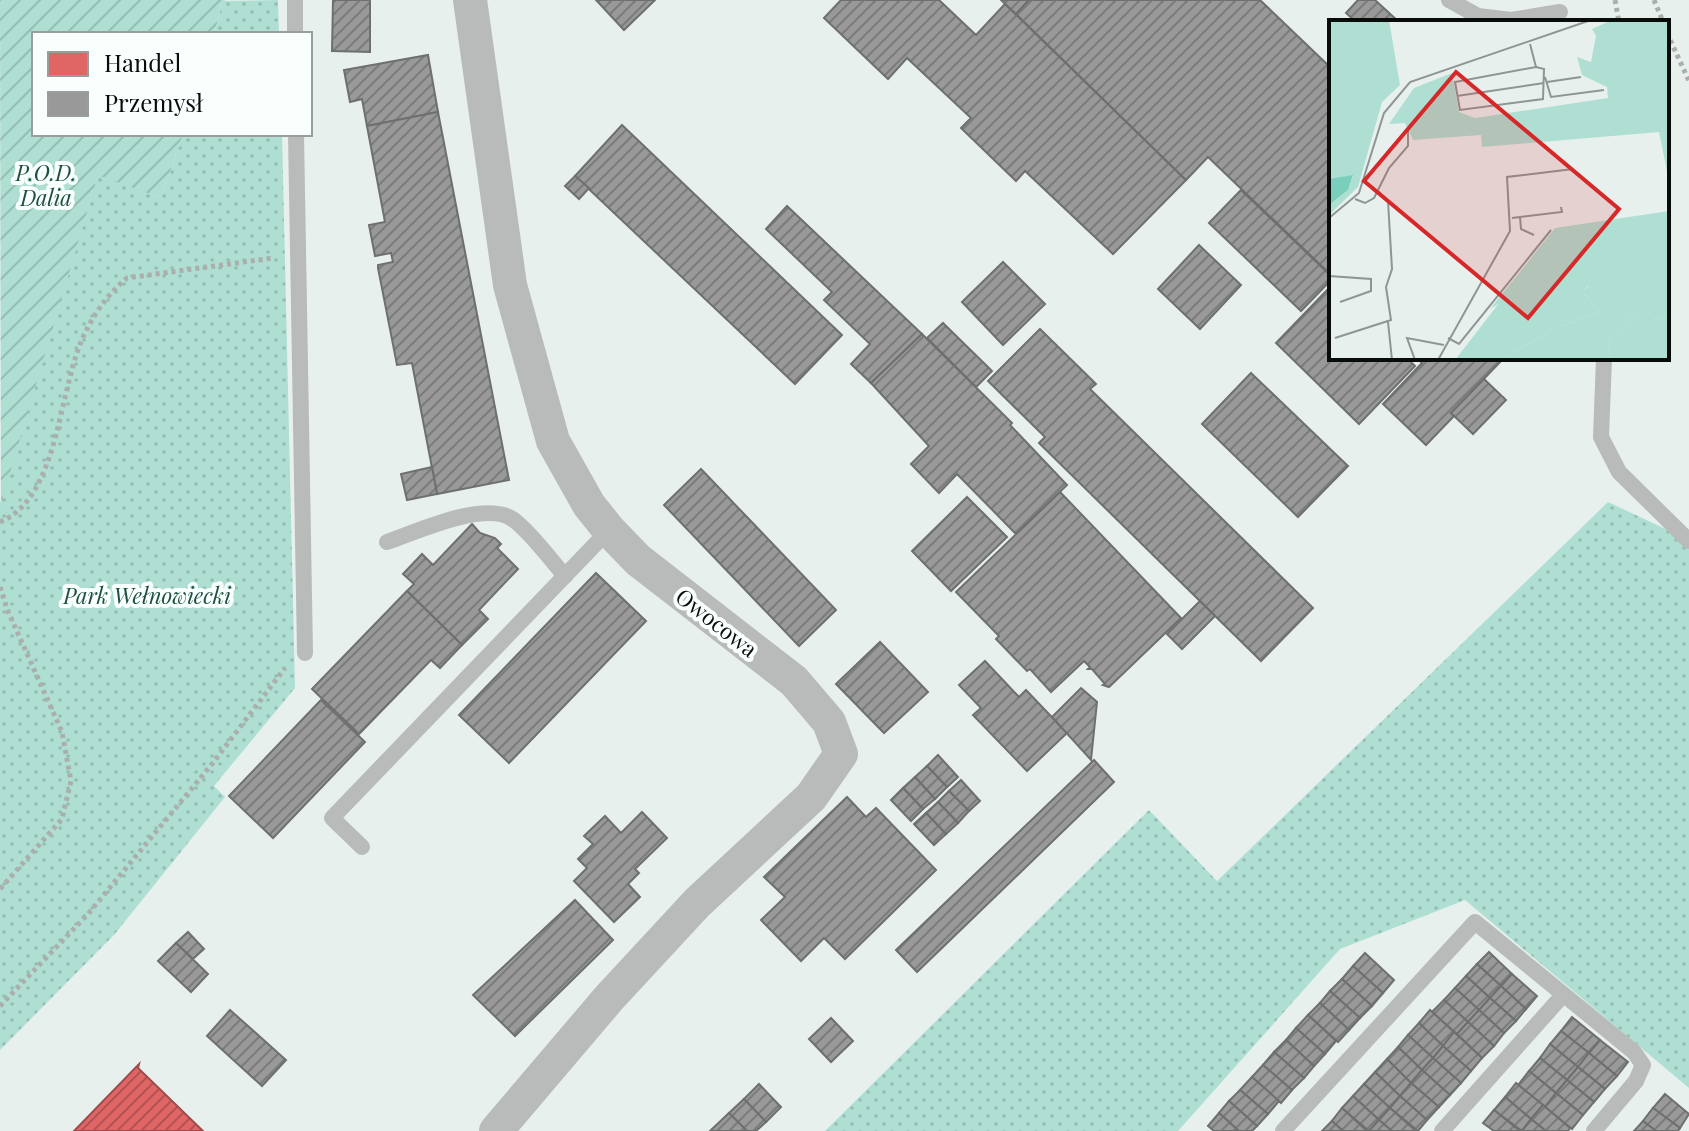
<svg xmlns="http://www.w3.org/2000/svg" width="1689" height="1131" viewBox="0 0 1689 1131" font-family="'Playfair Display',serif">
<defs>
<pattern id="grass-dots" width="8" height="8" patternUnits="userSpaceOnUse" patternTransform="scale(2)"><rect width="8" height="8" fill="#aedfd2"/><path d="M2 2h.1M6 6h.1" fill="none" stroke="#94beb3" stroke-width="1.8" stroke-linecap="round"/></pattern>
<pattern id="garden-furrows" width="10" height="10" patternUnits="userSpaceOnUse" patternTransform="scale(2)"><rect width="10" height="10" fill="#aedfd2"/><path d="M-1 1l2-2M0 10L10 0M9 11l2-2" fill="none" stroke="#94beb3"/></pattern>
<pattern id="shops-hatch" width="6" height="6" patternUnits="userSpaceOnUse" patternTransform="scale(2)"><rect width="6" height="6" fill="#e06666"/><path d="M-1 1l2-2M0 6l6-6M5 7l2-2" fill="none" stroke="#b45252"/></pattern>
<pattern id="industry-hatch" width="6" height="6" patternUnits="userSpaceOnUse" patternTransform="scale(2)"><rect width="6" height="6" fill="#999"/><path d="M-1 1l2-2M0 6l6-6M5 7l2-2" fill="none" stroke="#7b7b7b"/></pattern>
</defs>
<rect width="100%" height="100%" fill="#e8f0ee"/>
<g fill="url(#grass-dots)">
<path d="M278 0 279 34H214L223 1Z"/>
<path d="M183 134H282L295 688 214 786 225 797 114 935 0 1050V503L98 174 161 198Z"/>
<path d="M1608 502 1689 540V1088L1465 900 1340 949 1178 1131H825L1149 810 1217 881Z"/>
</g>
<path fill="url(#garden-furrows)" d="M0 0H227L223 1 214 34H34V134H183L161 198 98 175 1 503Z"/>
<path fill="url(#shops-hatch)" stroke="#9f4b4b" stroke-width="2" d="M139 1064 138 1068 203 1131H74Z"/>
<g fill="url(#industry-hatch)" stroke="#6e6f6f" stroke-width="2">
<path d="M333 0H370V52L332 51Z"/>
<path d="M596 0H655L624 30Z"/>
<path d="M841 0H939L976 35 1005 4 1186 180 1113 254 1025 171 1016 181 961 128 971 118 907 58 888 79 824 18Z"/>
<path d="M1001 0H1029L1016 14Z"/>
<path d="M1029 0H1260L1331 68V275L1208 157 1186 180 1016 14Z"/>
<path d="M1358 0H1375L1399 22H1356L1346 13Z"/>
<path d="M428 55 438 112 367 126 362 99 350 102 344 70Z"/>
<path d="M438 112 509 480 437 494 412 363 397 365 378 268V265L393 262 391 253 375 256 369 225 385 222 367 126Z"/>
<path d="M622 125 842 335 795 384 575 176Z"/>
<path d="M575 176 589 188 579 199 565 186Z"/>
<path d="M1241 190 1331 276V280L1301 311 1209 223Z"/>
<path d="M787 206 922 334 871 383 851 364 870 344 824 300 832 292 766 229Z"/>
<path d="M1199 245 1241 285 1200 329 1158 289Z"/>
<path d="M1003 262 1045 304 1003 345 962 302Z"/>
<path d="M1331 286V358H1407L1415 366 1359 424 1276 343Z"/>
<path d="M943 323 992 371 976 387 927 338Z"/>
<path d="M1040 329 1096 384 1090 389 1313 608 1261 661 1039 443 1045 437 988 381Z"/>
<path d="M922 334 1012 423 1010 425 1067 485 1016 534 957 474 939 493 911 464 929 446 871 383Z"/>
<path d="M1417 358H1504L1451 413 1454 416 1426 445 1383 404 1422 363Z"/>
<path d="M1251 373 1348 466 1298 517 1202 424Z"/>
<path d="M1484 379 1506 400 1473 434 1451 413Z"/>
<path d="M432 467 437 494 407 500 401 474Z"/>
<path d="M701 469 836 610 799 646 664 505Z"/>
<path d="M1060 492 1181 618 1109 687 1103 685 1105 684 1092 669H1088L1090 667 1084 661 1051 692 1030 669 1027 671 996 639 999 636 956 592Z"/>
<path d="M967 497 1007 537 951 591 912 551Z"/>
<path d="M472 524 480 533 495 538 501 544 497 548 518 569 479 610 488 619 462 645 407 591 414 584 403 574 422 554 433 565Z"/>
<path d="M596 573 646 621 509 763 459 715Z"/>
<path d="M407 591 462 645 440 668 431 660 359 734 312 689Z"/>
<path d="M1200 601 1215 616 1182 649 1167 634Z"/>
<path d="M880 642 928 692 884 733 836 684Z"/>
<path d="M985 661 1019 697 1026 690 1067 733 1027 771 973 715 981 708 959 685Z"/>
<path d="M1081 688 1097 702 1091 760 1052 717Z"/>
<path d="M321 700 365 742 273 838 229 796Z"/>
<path d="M938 755 958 777 947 787 927 766Z"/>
<path d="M1094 760 1114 782 917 972 896 950Z"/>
<path d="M927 766 947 787 935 799 915 777Z"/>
<path d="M915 777 935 799 923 809 903 788Z"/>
<path d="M961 780 980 801 969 811 949 791Z"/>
<path d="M903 788 923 809 911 821 891 800Z"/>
<path d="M949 791 969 811 958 823 938 802Z"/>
<path d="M847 797 866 817 876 808 936 870 845 959 824 938 801 961 761 920 785 897 764 877Z"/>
<path d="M938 802 958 823 946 834 926 813Z"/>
<path d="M642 812 667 838 635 869 639 873 628 884 640 897 614 922 574 881 587 868 578 859 593 844 584 836 605 816 621 833Z"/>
<path d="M926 813 946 834 934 845 914 824Z"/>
<path d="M575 900 613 940 515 1036 473 995Z"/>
<path d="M188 932 204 949 193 959 176 943Z"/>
<path d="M176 943 208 974 191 992 158 961Z"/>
<path d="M1489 952 1512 974 1501 986 1477 964Z"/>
<path d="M1365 953 1394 980 1383 993 1353 966Z"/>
<path d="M1477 964 1501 986 1490 998 1466 976Z"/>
<path d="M1353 966 1383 993 1372 1006 1342 979Z"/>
<path d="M1512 974 1537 996 1526 1009 1501 986Z"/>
<path d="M1466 976 1490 998 1479 1010 1455 988Z"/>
<path d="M1342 979 1372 1006 1360 1018 1330 991Z"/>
<path d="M1501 986 1526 1009 1516 1021 1490 998Z"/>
<path d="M1455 988 1479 1010 1468 1022 1444 1000Z"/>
<path d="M1330 991 1360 1018 1349 1030 1320 1003Z"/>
<path d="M1490 998 1516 1021 1504 1033 1479 1010Z"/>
<path d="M1444 1000 1468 1022 1457 1034 1432 1012Z"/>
<path d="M1320 1003 1349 1030 1338 1042 1308 1015Z"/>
<path d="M230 1010 286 1060 262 1086 207 1036Z"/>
<path d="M1430 1010 1454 1032 1443 1046 1419 1023Z"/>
<path d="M1479 1010 1504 1033 1494 1046 1468 1022Z"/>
<path d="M1308 1015 1336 1041 1325 1054 1296 1028Z"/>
<path d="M1572 1017 1600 1040 1589 1053 1561 1031Z"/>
<path d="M831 1018 853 1041 831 1062 809 1039Z"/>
<path d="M1468 1022 1494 1046 1482 1058 1457 1034Z"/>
<path d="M1419 1023 1443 1046 1433 1058 1408 1035Z"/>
<path d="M1296 1028 1325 1054 1314 1066 1286 1040Z"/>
<path d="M1561 1031 1589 1053 1578 1067 1550 1044Z"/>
<path d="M1454 1032 1482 1058 1471 1071 1443 1046Z"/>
<path d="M1408 1035 1433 1058 1422 1070 1398 1047Z"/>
<path d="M1286 1040 1314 1066 1304 1078 1274 1052Z"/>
<path d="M1600 1040 1628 1062 1617 1076 1589 1053Z"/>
<path d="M1550 1044 1578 1067 1567 1080 1540 1058Z"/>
<path d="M1443 1046 1471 1071 1461 1083 1433 1058Z"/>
<path d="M1398 1047 1422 1070 1411 1083 1387 1059Z"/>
<path d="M1274 1052 1304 1078 1292 1090 1263 1065Z"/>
<path d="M1589 1053 1617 1076 1605 1089 1578 1067Z"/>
<path d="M1433 1058 1461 1083 1450 1095 1422 1070Z"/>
<path d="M1540 1058 1567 1080 1556 1093 1529 1071Z"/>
<path d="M1387 1059 1411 1083 1400 1096 1375 1072Z"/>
<path d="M1263 1065 1292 1090 1281 1103 1252 1077Z"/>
<path d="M1578 1067 1605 1089 1594 1102 1567 1080Z"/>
<path d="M1422 1070 1450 1095 1439 1107 1411 1083Z"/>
<path d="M1529 1071 1556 1093 1545 1107 1518 1085Z"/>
<path d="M1375 1072 1400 1096 1390 1108 1364 1084Z"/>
<path d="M1252 1077 1279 1101 1268 1114 1240 1090Z"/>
<path d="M1567 1080 1594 1102 1583 1115 1556 1093Z"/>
<path d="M1411 1083 1439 1107 1427 1120 1400 1096Z"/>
<path d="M1516 1083 1543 1105 1531 1119 1505 1097Z"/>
<path d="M759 1084 781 1107 766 1122 744 1099Z"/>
<path d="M1364 1084 1390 1108 1379 1120 1353 1096Z"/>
<path d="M1240 1090 1268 1114 1257 1126 1229 1101Z"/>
<path d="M1556 1093 1583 1115 1572 1129 1545 1107Z"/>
<path d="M1665 1094 1689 1114 1680 1128 1653 1108Z"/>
<path d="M1353 1096 1379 1120 1369 1131 1342 1108Z"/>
<path d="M1400 1096 1427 1120 1418 1131 1390 1108Z"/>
<path d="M1505 1097 1531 1119 1522 1131 1494 1110Z"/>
<path d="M744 1099 766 1122 756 1131H747L729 1113Z"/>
<path d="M1229 1101 1257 1126 1252 1131H1239L1219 1113Z"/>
<path d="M1543 1105 1570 1128 1568 1131H1546L1531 1119Z"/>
<path d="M1342 1108 1367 1131H1343L1332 1121Z"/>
<path d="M1390 1108 1416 1131H1392L1379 1120Z"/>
<path d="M1653 1108 1680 1128 1678 1131H1656L1643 1121Z"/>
<path d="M1494 1110 1520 1131H1494L1483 1123Z"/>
<path d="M729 1113 747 1131H710Z"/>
<path d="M1219 1113 1239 1131H1214L1208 1126Z"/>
<path d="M1531 1119 1546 1131H1522Z"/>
<path d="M1379 1120 1392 1131H1369Z"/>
<path d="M1332 1121 1343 1131H1322Z"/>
<path d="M1643 1121 1656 1131H1634Z"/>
</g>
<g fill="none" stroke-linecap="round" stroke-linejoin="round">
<g stroke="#abaead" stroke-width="5" stroke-dasharray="4 4" stroke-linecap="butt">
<path d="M1615 0 1619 22"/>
<path d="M1654 0 1663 22"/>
<path d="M1667 33 1689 81"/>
<path d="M0 522C61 497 58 384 86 331 96 311 109 293 127 278L273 258"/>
<path d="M0 587 7 609 62 732 71 781 62 819 0 889"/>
<path d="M0 1006 88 914 212 764 285 668"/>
</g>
<g stroke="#b8bbba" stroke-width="16">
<path d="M295 0V34"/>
<path d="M1449 0 1478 16 1511 20 1560 12"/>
<path d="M296 134 305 653"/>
<path d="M1604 358 1601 437 1619 472 1689 541"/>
<path d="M387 542C417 532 486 499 514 520 533 535 549 558 565 576"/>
<path d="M362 847 332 818 609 530"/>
<path d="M1283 1131 1475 922 1634 1052 1643 1065 1636 1081 1594 1131"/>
<path d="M1442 1131 1563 995"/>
</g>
<path stroke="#b8bbba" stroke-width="34" d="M470 0 510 285 553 441 589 505 609 530 638 560 794 681 829 722 841 754 811 797 697 903 609 998 496 1131"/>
</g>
<g text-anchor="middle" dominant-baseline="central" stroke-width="8" stroke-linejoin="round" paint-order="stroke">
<g font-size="22" font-style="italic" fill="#1d4f43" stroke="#f9fffd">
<text x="46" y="172">P.O.D.<tspan x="46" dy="25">Dalia</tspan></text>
<text x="147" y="595">Park Wełnowiecki</text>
</g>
<g font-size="22" fill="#080d0c" stroke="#f9fffd">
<text transform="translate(717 622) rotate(38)">Owocowa</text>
</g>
</g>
<g transform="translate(1329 20)">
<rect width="340" height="340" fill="#e8f0ee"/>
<path d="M0 0H60L71 65 53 82 29 167 0 195V185L19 170 24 156 0 159ZM283 0H340V161L330 112 153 127 152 115 84 120 76 103 60 104 85 68 123 53 130 92 146 98 279 78 278 67 253 55 248 37 262 42 267 16 263 9ZM340 191V296L324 300 309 290 278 322 282 340H172L227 308 270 293 254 271 259 267 247 261 203 274 199 266 161 289 226 208Z" fill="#aedfd2"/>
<path d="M239 250 259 266 254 271 270 293 227 308 172 340H126L174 278 199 266 204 273ZM320 287 324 300 340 296V340H282L278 322 309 290Z" fill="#aedfd2"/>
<path d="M24 155 19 170 0 185V159Z" fill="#79cfbb"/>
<path fill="none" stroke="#8e9594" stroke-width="2" d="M201 24 207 47 126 62 131 90 214 79 215 49 207 47M216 57 222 77 275 70M218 62 252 57M128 76 215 63M26 179 36 183 45 178 60 148 79 126V108M191 197 192 209 205 215M0 198 30 173 55 93 81 62 262 0M183 198 233 192 232 187M0 256 42 259V271L11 282M59 302 63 340M6 318 62 300 57 267 63 249 59 181 49 171M119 318 130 324 222 210M86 340 78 318 115 325M109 340 181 211 178 157 244 149"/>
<path fill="#d62828" fill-opacity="0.15" stroke="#d62828" stroke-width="4" d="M127 52 290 189 199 298 35 161Z"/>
<rect width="340" height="340" fill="none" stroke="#080d0c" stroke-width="4"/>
</g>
<rect x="32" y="32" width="280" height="104" fill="#f9fffd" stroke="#999e9d" stroke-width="2"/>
<rect x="48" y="52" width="40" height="24" fill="#e06666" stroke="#999e9d" stroke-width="2"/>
<text x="104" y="72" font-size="24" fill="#080d0c">Handel</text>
<rect x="48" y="92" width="40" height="24" fill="#999999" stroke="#999e9d" stroke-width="2"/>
<text x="104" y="112" font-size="24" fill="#080d0c">Przemysł</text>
</svg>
